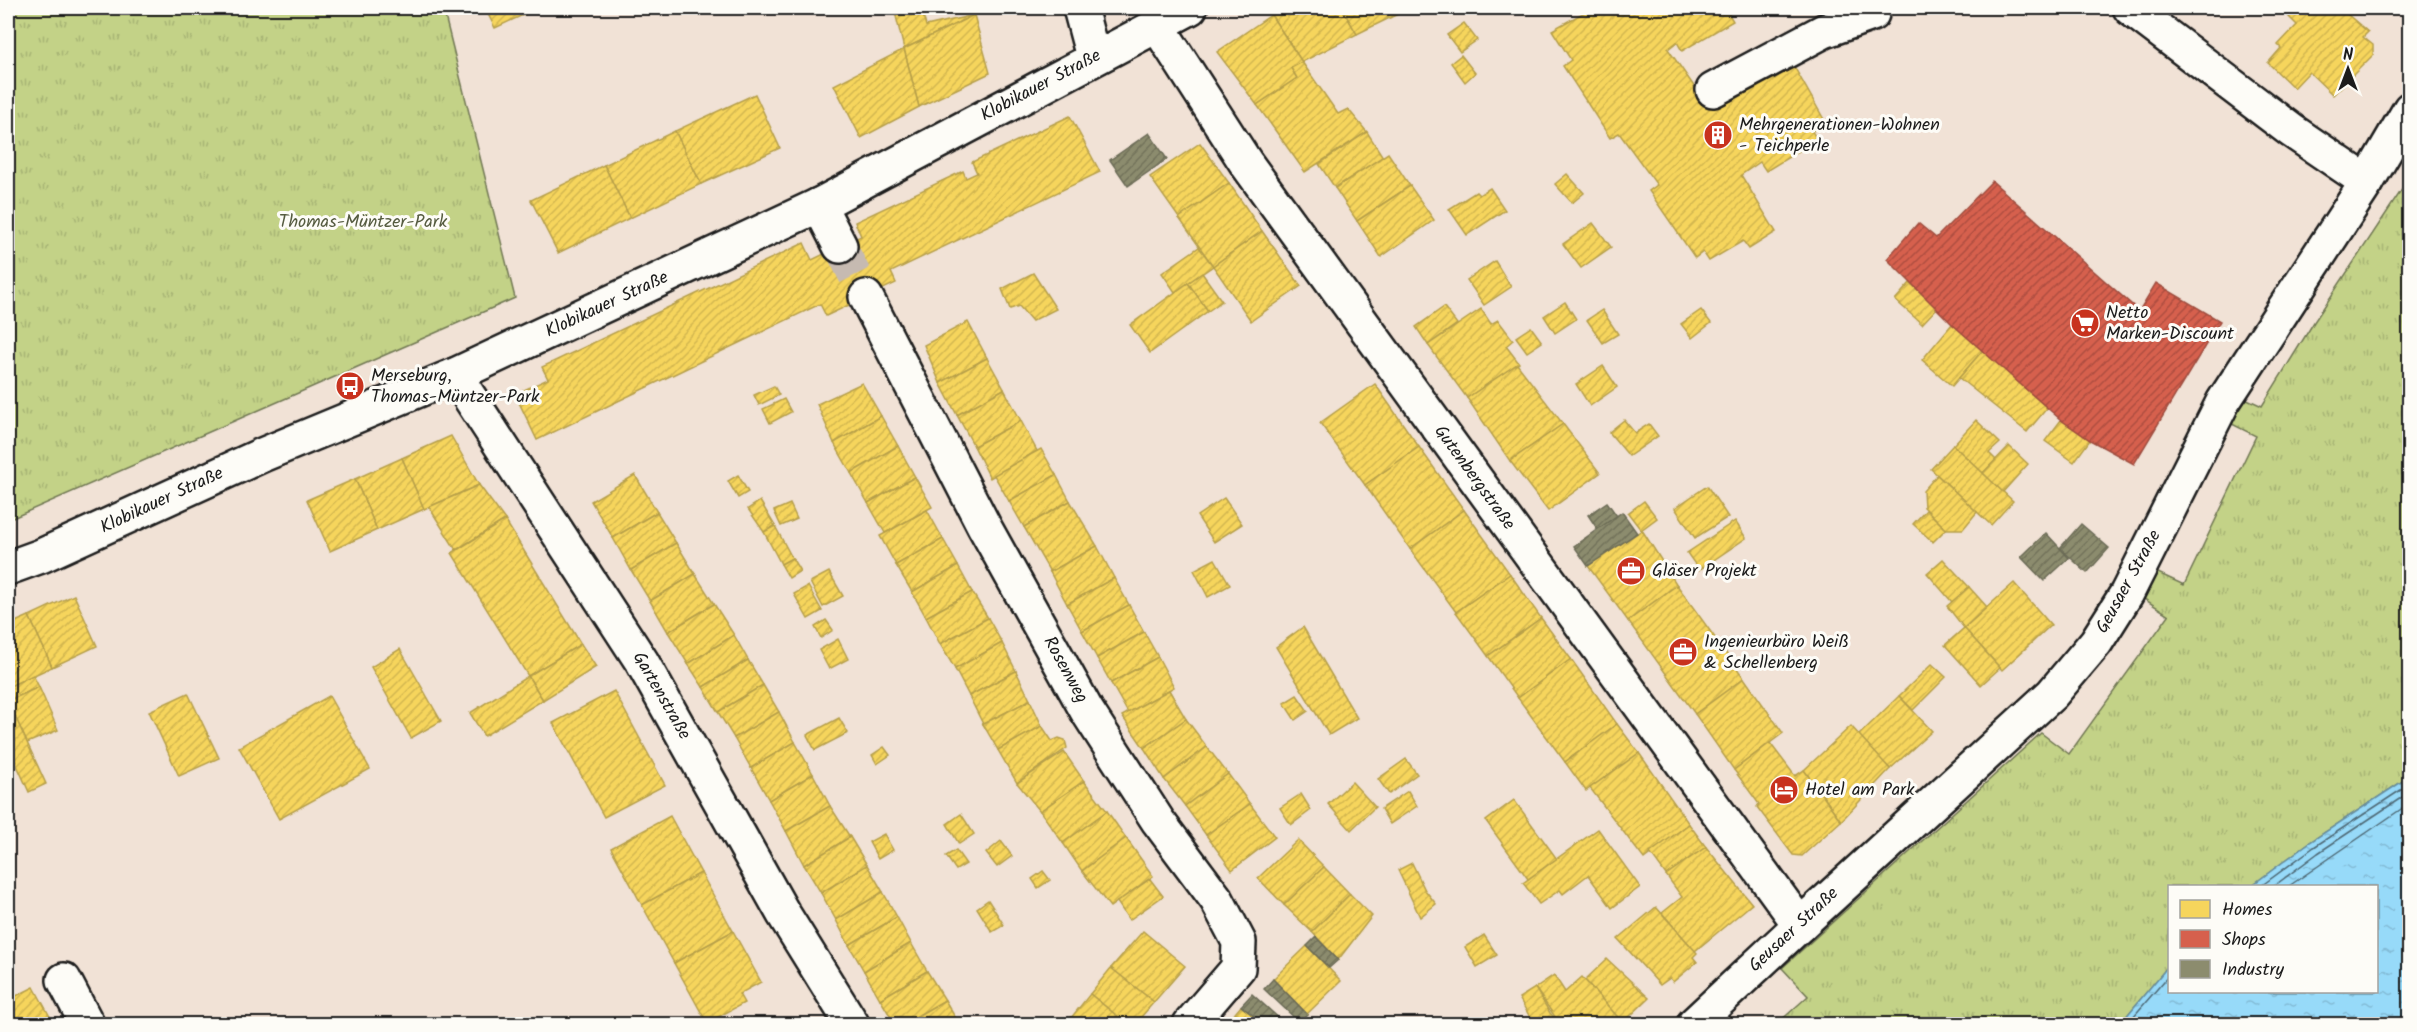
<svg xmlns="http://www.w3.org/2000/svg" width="2417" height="1032" viewBox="0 0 2417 1032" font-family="Kalam,sans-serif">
<defs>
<pattern id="park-tufts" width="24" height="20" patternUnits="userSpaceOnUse" patternTransform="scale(1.5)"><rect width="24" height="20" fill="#c3d287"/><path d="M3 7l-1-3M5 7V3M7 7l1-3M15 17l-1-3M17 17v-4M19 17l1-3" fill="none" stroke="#a7b474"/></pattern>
<pattern id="water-ripples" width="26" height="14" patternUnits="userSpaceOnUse" patternTransform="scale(1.5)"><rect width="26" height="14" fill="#97daf9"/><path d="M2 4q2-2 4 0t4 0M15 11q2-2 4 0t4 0" fill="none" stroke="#82bad5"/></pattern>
<pattern id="homes-hatch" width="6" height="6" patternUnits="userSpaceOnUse" patternTransform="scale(1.5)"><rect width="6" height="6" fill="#f6d55c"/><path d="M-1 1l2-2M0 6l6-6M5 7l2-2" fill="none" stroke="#d2b64f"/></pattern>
<pattern id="shops-hatch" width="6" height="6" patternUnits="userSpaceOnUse" patternTransform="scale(1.5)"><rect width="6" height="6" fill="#d6604d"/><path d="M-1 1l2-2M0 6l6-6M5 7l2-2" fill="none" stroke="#ad4e3f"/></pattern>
<pattern id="industry-hatch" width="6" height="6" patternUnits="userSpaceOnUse" patternTransform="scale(1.5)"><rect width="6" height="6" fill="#8c8c6e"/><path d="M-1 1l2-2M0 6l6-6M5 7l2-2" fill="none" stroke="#72725a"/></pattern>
</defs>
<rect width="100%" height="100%" fill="#f1e2d6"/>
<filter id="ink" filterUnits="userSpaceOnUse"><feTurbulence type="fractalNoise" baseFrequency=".0167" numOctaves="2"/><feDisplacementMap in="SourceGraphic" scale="12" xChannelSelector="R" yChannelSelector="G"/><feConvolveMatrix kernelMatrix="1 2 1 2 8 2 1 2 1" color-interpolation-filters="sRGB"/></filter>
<g filter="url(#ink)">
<g fill="url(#park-tufts)" stroke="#707752" stroke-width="1.5">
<path d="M8 8H443L515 298 8 520Z"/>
<path d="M2409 179V777L2310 842 2251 886H2170L2169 965 2120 1024H1777L1808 996 1782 968 2041 733 2069 754 2169 615 2144 599 2156 572 2184 585 2256 436 2230 423 2245 398 2262 406 2314 322Z"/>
</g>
<path fill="url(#water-ripples)" stroke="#668ea1" stroke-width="1.5" d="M2409 777V1024H2120L2169 965 2170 992H2376V886H2251L2310 842Z"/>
<g fill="url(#homes-hatch)" stroke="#b59e49" stroke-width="1.5">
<path d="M485 8H538L495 28Z"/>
<path d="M894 8H921L926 26 974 15 904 49Z"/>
<path d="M1285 8H1342L1357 34 1302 62 1271 15Z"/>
<path d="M1342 8H1410L1357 34Z"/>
<path d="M1592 8H1734L1727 11 1733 21 1682 51 1677 42 1668 49 1709 108 1792 63 1826 123 1812 131 1817 140 1766 171 1760 162 1741 175 1776 232 1749 249 1743 241 1709 261 1703 252 1695 258 1649 191 1657 185 1619 133 1610 138 1563 66 1571 60 1552 30Z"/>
<path d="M2297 8H2333L2336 11 2340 8 2368 32 2363 37 2373 45V55L2333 95 2309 72 2294 88 2268 63 2281 48 2278 45 2297 25 2289 17Z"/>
<path d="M974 15 990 73 919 107 904 49Z"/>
<path d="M1271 15 1302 62 1291 68 1297 78 1257 105 1217 52Z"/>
<path d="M1464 23 1477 40 1460 52 1447 35Z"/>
<path d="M904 49 919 107 861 138 834 85Z"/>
<path d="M1461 55 1475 73 1465 82 1451 63Z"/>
<path d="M1302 62 1338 114 1348 109 1367 132 1305 172 1257 105 1297 78 1291 68Z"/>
<path d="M755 94 780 148 701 184 675 131Z"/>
<path d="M1070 116 1100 172 891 272 896 283 826 316 820 304 537 440 515 394 548 379 542 367 804 243 812 260 861 236 855 222 963 171 966 178 977 173 972 162Z"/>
<path d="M675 131 701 184 630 218 604 165Z"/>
<path d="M1367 132 1383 157 1335 188 1319 164Z"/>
<path d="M1200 143 1229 183 1179 218 1150 177Z"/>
<path d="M1388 153 1410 186 1357 221 1335 188Z"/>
<path d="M604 165 630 218 558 253 531 200Z"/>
<path d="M1567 174 1584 193 1572 203 1555 184Z"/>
<path d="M1229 183 1262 231 1213 266 1179 218Z"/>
<path d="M1410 186 1434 220 1381 257 1357 221Z"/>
<path d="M1490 188 1505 210 1467 235 1449 209 1476 192 1479 195Z"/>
<path d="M1593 223 1611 247 1581 268 1563 244Z"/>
<path d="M1262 231 1301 286 1251 321 1213 266Z"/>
<path d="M1199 247 1213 266 1175 292 1162 273Z"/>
<path d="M1495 261 1511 287 1484 305 1467 280Z"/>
<path d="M1033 273 1056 309 1032 321 1019 306 1010 309 1002 289Z"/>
<path d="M1202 273 1222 301 1208 311 1188 283Z"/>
<path d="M1188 283 1208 311 1150 353 1130 325Z"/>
<path d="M1910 283 1937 308 1922 324 1895 300Z"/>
<path d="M1565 302 1576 319 1555 333 1544 316Z"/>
<path d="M1444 307 1457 324 1428 345 1416 327Z"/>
<path d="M1481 309 1491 324 1498 320 1513 340 1506 346 1519 363 1467 398 1428 345Z"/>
<path d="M1602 310 1618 334 1603 343 1587 320Z"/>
<path d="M1701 310 1711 323 1692 338 1681 324Z"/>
<path d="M968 322 987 358 940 383 924 345Z"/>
<path d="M1952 324 1983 350 1952 386 1922 360Z"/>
<path d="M1531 327 1542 342 1527 352 1516 337Z"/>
<path d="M1983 350 2047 408 2027 432 1959 378Z"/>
<path d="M987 358 1004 389 957 415 940 383Z"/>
<path d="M1517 364 1563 424 1510 461 1467 398Z"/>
<path d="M1603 366 1617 387 1590 406 1576 384Z"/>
<path d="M862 383 881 416 834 443 817 404Z"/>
<path d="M1375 384 1419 447 1365 485 1320 423Z"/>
<path d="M774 386 779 395 759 405 754 395Z"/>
<path d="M1004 389 1021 421 974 446 957 415Z"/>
<path d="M784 399 791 412 770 423 763 409Z"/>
<path d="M881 416 898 446 851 473 834 443Z"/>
<path d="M1624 420 1635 433 1649 424 1658 436 1629 456 1609 432Z"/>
<path d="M1976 420 2000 443 1989 453 1996 460 1983 473 1953 445Z"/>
<path d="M2061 420 2090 440 2074 462 2045 441Z"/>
<path d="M1021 421 1037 451 990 478 974 446Z"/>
<path d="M1563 424 1600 473 1548 511 1510 461Z"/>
<path d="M451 436 479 485 424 509 402 458Z"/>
<path d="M1953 445 2013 501 1991 525 1931 469Z"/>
<path d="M898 446 915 477 868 503 851 473Z"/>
<path d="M2009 446 2028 464 2003 492 1983 473Z"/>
<path d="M1419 447 1464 510 1410 549 1365 485Z"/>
<path d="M1041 449 1056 475 1009 501 994 475Z"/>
<path d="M402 458 424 509 377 530 355 479Z"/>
<path d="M635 475 657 512 613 538 591 501Z"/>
<path d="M738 475 748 492 738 498 728 481Z"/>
<path d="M1056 475 1070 501 1024 527 1009 501Z"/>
<path d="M1937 475 1977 512 1963 529H1946L1924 507 1923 491Z"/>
<path d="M915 477 932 507 885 533 868 503Z"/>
<path d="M355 479 377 530 330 551 307 500Z"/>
<path d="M479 485 505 520 456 550 429 507Z"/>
<path d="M1707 486 1728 517 1695 538 1675 508Z"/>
<path d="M1224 498 1242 524 1214 542 1197 516Z"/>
<path d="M760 501 775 526 764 532 748 509Z"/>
<path d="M1070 501 1097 546 1050 572 1024 527Z"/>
<path d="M1644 501 1657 518 1641 530 1628 513Z"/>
<path d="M790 504 797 519 781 526 774 511Z"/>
<path d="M927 510 943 539 896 565 880 536Z"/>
<path d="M1464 510 1510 574 1456 612 1410 549Z"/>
<path d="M1926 510 1946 529 1933 542 1913 524Z"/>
<path d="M657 512 676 543 631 570 613 538Z"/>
<path d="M505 520 581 644 528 676 452 553Z"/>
<path d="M1735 521 1746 538 1699 570 1687 553Z"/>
<path d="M775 526 792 558 781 564 764 532Z"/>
<path d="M1642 530 1677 585 1628 621 1588 566Z"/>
<path d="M943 539 958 566 912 592 896 565Z"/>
<path d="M676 543 695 574 650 601 631 570Z"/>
<path d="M1097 546 1114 578 1067 604 1050 572Z"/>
<path d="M792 558 800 571 789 578 781 564Z"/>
<path d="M1215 559 1230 585 1208 597 1194 570Z"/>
<path d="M1943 559 1969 587 1952 602 1927 573Z"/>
<path d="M958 566 972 592 926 617 912 592Z"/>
<path d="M829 572 843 596 823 607 810 582Z"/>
<path d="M695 574 714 604 668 632 650 601Z"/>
<path d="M1510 574 1541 618 1488 656 1456 612Z"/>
<path d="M1114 578 1129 605 1082 631 1067 604Z"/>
<path d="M2014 583 2051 625 2002 670 1964 628Z"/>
<path d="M1677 585 1744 678 1695 714 1628 621Z"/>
<path d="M808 586 822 611 808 619 794 594Z"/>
<path d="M1969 587 1987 607 1964 628 1947 606Z"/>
<path d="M972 592 988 618 940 644 926 617Z"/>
<path d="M74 595 97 646 52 667 29 616Z"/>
<path d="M714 604 734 635 688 664 668 632Z"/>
<path d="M1129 605 1144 632 1097 658 1082 631Z"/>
<path d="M29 616 52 667 8 687V625Z"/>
<path d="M988 618 1002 643 955 669 940 644Z"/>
<path d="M1541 618 1571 659 1518 698 1488 656Z"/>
<path d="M826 620 833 630 821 638 815 627Z"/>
<path d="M1303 627 1357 718 1329 735 1276 647Z"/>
<path d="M1964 628 2000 668 1981 685 1945 645Z"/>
<path d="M1144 632 1158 657 1111 683 1097 658Z"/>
<path d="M734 635 748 660 703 687 688 664Z"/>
<path d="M838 639 848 659 829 669 819 650Z"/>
<path d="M1002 643 1016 671 969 696 955 669Z"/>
<path d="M581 644 596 667 543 700 528 676Z"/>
<path d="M400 649 441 721 411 738 371 667Z"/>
<path d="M1158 657 1174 687 1128 713 1111 683Z"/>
<path d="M1571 659 1617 724 1565 762 1518 698Z"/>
<path d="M748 660 763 685 718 712 703 687Z"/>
<path d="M1932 664 1946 677 1913 710 1899 696Z"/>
<path d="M1016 671 1030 700 983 724 969 696Z"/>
<path d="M33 675 39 687 8 701V687Z"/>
<path d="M528 676 543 700 484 736 470 713Z"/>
<path d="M1744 678 1783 733 1734 770 1695 714Z"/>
<path d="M763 685 779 712 734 738 718 712Z"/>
<path d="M39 687 58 730 27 743 8 701Z"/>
<path d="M1169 690 1186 719 1144 748 1122 716Z"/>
<path d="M614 691 665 785 604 817 553 723Z"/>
<path d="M188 693 219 758 179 776 149 711Z"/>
<path d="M1297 695 1308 711 1295 720 1284 703Z"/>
<path d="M329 696 370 769 279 819 239 747Z"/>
<path d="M1899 696 1932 731 1890 769 1858 736Z"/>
<path d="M1030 700 1042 726 998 750 983 724Z"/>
<path d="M8 701 46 784 29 792 8 745Z"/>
<path d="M779 712 795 742 751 768 734 738Z"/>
<path d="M839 718 848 733 815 750 807 735Z"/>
<path d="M1186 719 1207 747 1164 779 1144 748Z"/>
<path d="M1617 724 1639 753 1586 791 1565 762Z"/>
<path d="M1042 726 1052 741 1059 738 1065 740 1067 748 1017 783 998 750Z"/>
<path d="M1851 726 1890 769 1841 821 1804 770Z"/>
<path d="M795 742 813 774 769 800 751 768Z"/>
<path d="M1770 743 1795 776 1804 770 1841 821 1802 856 1793 855 1757 807 1759 804 1734 770Z"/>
<path d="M884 747 890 755 877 764 872 755Z"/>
<path d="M1207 747 1228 774 1185 806 1164 779Z"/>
<path d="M1064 752 1084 781 1040 811 1017 783Z"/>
<path d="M1639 753 1689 824 1644 859 1590 788Z"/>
<path d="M1406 759 1417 774 1389 794 1378 779Z"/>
<path d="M813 774 830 806 786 831 769 800Z"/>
<path d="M1228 774 1250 804 1206 835 1185 806Z"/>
<path d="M1084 781 1107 811 1063 843 1040 811Z"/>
<path d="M1352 782 1375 807 1351 830 1328 804Z"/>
<path d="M1408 791 1417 806 1390 824 1381 809Z"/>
<path d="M1301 794 1311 810 1291 825 1280 808Z"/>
<path d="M1514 800 1557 859 1528 879 1486 821Z"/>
<path d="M1250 804 1275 837 1232 870 1206 835Z"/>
<path d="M830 806 850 837 804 865 786 831Z"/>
<path d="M1107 811 1126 838 1082 871 1063 843Z"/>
<path d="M961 814 974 834 959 844 947 824Z"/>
<path d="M670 816 701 873 642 905 611 848Z"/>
<path d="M1689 824 1706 847 1666 875 1650 853Z"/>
<path d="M1598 829 1640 887 1612 908 1588 875 1563 894 1560 890 1539 904 1523 883Z"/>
<path d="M884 834 893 850 878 859 869 842Z"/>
<path d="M850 837 867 865 821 893 804 865Z"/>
<path d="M1126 838 1153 876 1110 907 1082 871Z"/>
<path d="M1298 840 1324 867 1284 905 1258 878Z"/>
<path d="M1001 841 1012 856 997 867 986 853Z"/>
<path d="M1706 847 1752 904 1695 951 1662 913 1682 897 1666 875Z"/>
<path d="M956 850 966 864 956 870 946 856Z"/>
<path d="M1412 863 1425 890 1436 904 1420 917 1398 870Z"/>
<path d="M867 865 883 892 836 920 821 893Z"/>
<path d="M1324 867 1350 894 1312 932 1284 905Z"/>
<path d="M1043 871 1050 880 1038 888 1032 879Z"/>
<path d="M701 873 733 931 674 963 642 905Z"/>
<path d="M1150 879 1163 896 1129 920 1117 902Z"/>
<path d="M883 892 897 917 849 945 836 920Z"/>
<path d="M1350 894 1372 916 1338 960 1312 932Z"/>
<path d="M988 900 1004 925 992 932 977 908Z"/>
<path d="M1656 907 1697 953 1693 957 1697 962 1673 982 1670 978 1660 985 1618 939Z"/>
<path d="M897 917 911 943 864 971 849 945Z"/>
<path d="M733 931 761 982 739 994 744 1003 707 1023 674 963Z"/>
<path d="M1143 931 1185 966 1154 1002 1111 968Z"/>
<path d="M1484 935 1497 955 1477 967 1465 947Z"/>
<path d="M911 943 927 971 880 999 864 971Z"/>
<path d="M1307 946 1341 981 1307 1014 1273 979Z"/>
<path d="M1607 959 1649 998 1623 1023 1585 980Z"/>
<path d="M1111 968 1154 1002 1135 1024H1127L1090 994Z"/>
<path d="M927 971 945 1000 903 1024H895L880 999Z"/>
<path d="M1554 975 1565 992 1582 977 1623 1023 1560 1024 1535 988Z"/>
<path d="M34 987 54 1024H8V1000Z"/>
<path d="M1535 988 1550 1013 1560 1024H1534L1519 998Z"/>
<path d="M1090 994 1127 1024 1067 1023Z"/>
<path d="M945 1000 959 1024H903Z"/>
<path d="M1241 1006 1264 1024H1226Z"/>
</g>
<path fill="url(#shops-hatch)" stroke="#9e4c3e" stroke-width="1.5" d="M1992 181 2139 311 2156 283 2220 321 2134 464 2090 440 2061 420 1952 324 1887 259 1918 223 1936 238Z"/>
<g fill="url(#industry-hatch)" stroke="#6a6a55" stroke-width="1.5">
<path d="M1149 133 1167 159 1128 186 1110 160Z"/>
<path d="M1607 502 1617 516 1598 530 1588 515Z"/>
<path d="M1622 512 1637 533 1588 566 1574 546Z"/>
<path d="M2081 524 2109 548 2087 573 2060 548Z"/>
<path d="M2046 533 2069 558 2044 581 2021 557Z"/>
<path d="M1316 937 1338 960 1329 968 1307 946Z"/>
<path d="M1273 979 1307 1014 1299 1022 1264 989Z"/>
<path d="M1252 994 1282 1021 1278 1024H1264L1241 1006Z"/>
</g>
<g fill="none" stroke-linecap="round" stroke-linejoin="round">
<g stroke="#4d6874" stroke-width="1.5">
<path d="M2261 886 2314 847 2410 784"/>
<path d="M2274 886 2318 853 2410 792"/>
<path d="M2289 886 2410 803"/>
<path d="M2127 1024 2170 974"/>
</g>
<path stroke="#c6bab1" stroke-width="33" stroke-dasharray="33 16" stroke-linecap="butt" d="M840 246 866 297"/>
<g stroke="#1c1c1c" stroke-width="38">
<g id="minor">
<path d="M1080 8 1093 57"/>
<path d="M2130 8 2292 131 2367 182"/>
<path d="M1157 25 1246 163 1800 925"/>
<path d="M1713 90 1824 31 1872 14"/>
<path d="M819 205 840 246"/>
<path d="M866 297 984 526 1087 711 1158 821 1217 900 1239 942 1238 968 1190 1024"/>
<path d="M455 375 642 662 783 913 852 1024"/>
<path d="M8 568 41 556 262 455 455 375 819 205 1190 8"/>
<path d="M64 980 87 1024"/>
<path d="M1694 1024 1800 925 2052 694 2096 642 2127 593 2223 402 2367 182 2410 109"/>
</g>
</g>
<use href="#minor" stroke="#fdfcf7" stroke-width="33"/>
</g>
</g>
<defs>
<g id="building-disc" transform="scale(1.5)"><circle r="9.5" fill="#c8321e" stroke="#fdfcf7"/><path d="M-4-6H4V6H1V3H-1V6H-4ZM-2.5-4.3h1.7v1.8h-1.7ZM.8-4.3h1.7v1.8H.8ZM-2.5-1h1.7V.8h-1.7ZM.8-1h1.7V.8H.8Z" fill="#fff"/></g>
<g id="supermarket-disc" transform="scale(1.5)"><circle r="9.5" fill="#c8321e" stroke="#fdfcf7"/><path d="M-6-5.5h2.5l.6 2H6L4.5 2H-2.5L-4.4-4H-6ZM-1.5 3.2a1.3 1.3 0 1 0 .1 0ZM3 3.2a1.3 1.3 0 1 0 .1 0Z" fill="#fff"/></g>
<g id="bus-disc" transform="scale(1.5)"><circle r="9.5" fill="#c8321e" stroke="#fdfcf7"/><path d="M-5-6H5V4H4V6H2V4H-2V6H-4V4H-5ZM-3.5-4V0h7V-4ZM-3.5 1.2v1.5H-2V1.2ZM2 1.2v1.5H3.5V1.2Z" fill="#fff"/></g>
<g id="office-disc" transform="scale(1.5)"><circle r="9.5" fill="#c8321e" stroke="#fdfcf7"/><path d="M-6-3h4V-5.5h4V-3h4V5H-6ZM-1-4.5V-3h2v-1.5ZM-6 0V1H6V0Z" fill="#fff"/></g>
<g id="hotel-disc" transform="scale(1.5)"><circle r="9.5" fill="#c8321e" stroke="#fdfcf7"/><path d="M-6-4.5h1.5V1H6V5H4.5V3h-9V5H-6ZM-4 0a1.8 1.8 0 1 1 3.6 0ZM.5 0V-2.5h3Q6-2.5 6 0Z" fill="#fff"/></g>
</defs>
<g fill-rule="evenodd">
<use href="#building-disc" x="1718" y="135"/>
<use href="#supermarket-disc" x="2085" y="323"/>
<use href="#bus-disc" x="350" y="386"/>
<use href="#office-disc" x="1631" y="571"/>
<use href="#office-disc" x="1683" y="652"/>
<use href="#hotel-disc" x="1784" y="790"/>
</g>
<g text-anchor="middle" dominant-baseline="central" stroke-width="6" stroke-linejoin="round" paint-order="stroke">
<g font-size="18" fill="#1c1c1c" stroke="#fdfcf7">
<text transform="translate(1041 86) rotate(-28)">Klobikauer Straße</text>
<text transform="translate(607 305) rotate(-25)">Klobikauer Straße</text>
<text transform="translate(1474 478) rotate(54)">Gutenbergstraße</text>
<text transform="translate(162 501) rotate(-25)">Klobikauer Straße</text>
<text transform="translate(2129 582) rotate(-61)">Geusaer Straße</text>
<text transform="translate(1065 670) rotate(61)">Rosenweg</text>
<text transform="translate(661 696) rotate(60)">Gartenstraße</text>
<text transform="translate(1794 930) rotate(-43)">Geusaer Straße</text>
</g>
<g font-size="18" fill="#1c1c1c" stroke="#fdfcf7" text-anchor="start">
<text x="1739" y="125">Mehrgenerationen-Wohnen<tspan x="1739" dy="21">- Teichperle</tspan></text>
<text x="2106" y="313">Netto<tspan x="2106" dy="21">Marken-Discount</tspan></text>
<text x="371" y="376">Merseburg,<tspan x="371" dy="21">Thomas-Müntzer-Park</tspan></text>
<text x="1652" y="571">Gläser Projekt</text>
<text x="1704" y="642">Ingenieurbüro Weiß<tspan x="1704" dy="21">&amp; Schellenberg</tspan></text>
<text x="1805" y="790">Hotel am Park</text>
</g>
<g font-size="18" fill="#565c41" stroke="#fdfcf7">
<text x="363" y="222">Thomas-Müntzer-Park</text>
</g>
</g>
<rect width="2417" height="1032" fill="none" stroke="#fdfcf7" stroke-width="30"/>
<rect x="15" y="15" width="2387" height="1002" fill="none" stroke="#1c1c1c" stroke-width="2" filter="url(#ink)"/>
<rect x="2168" y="885" width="210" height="108" fill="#fdfcf7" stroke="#a3a29f" stroke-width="1.5"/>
<rect x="2180" y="900" width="30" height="18" fill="#f6d55c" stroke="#a3a29f" stroke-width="1.5"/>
<text x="2222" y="915" font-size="18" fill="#1c1c1c">Homes</text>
<rect x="2180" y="930" width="30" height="18" fill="#d6604d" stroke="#a3a29f" stroke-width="1.5"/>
<text x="2222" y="945" font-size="18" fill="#1c1c1c">Shops</text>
<rect x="2180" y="960" width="30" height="18" fill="#8c8c6e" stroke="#a3a29f" stroke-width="1.5"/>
<text x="2222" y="975" font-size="18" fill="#1c1c1c">Industry</text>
<g transform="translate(2348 69)" stroke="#fdfcf7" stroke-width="4.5" paint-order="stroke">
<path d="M0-4.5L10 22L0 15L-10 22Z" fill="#1c1c1c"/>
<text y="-9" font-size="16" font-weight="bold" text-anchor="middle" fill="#1c1c1c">N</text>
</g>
</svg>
